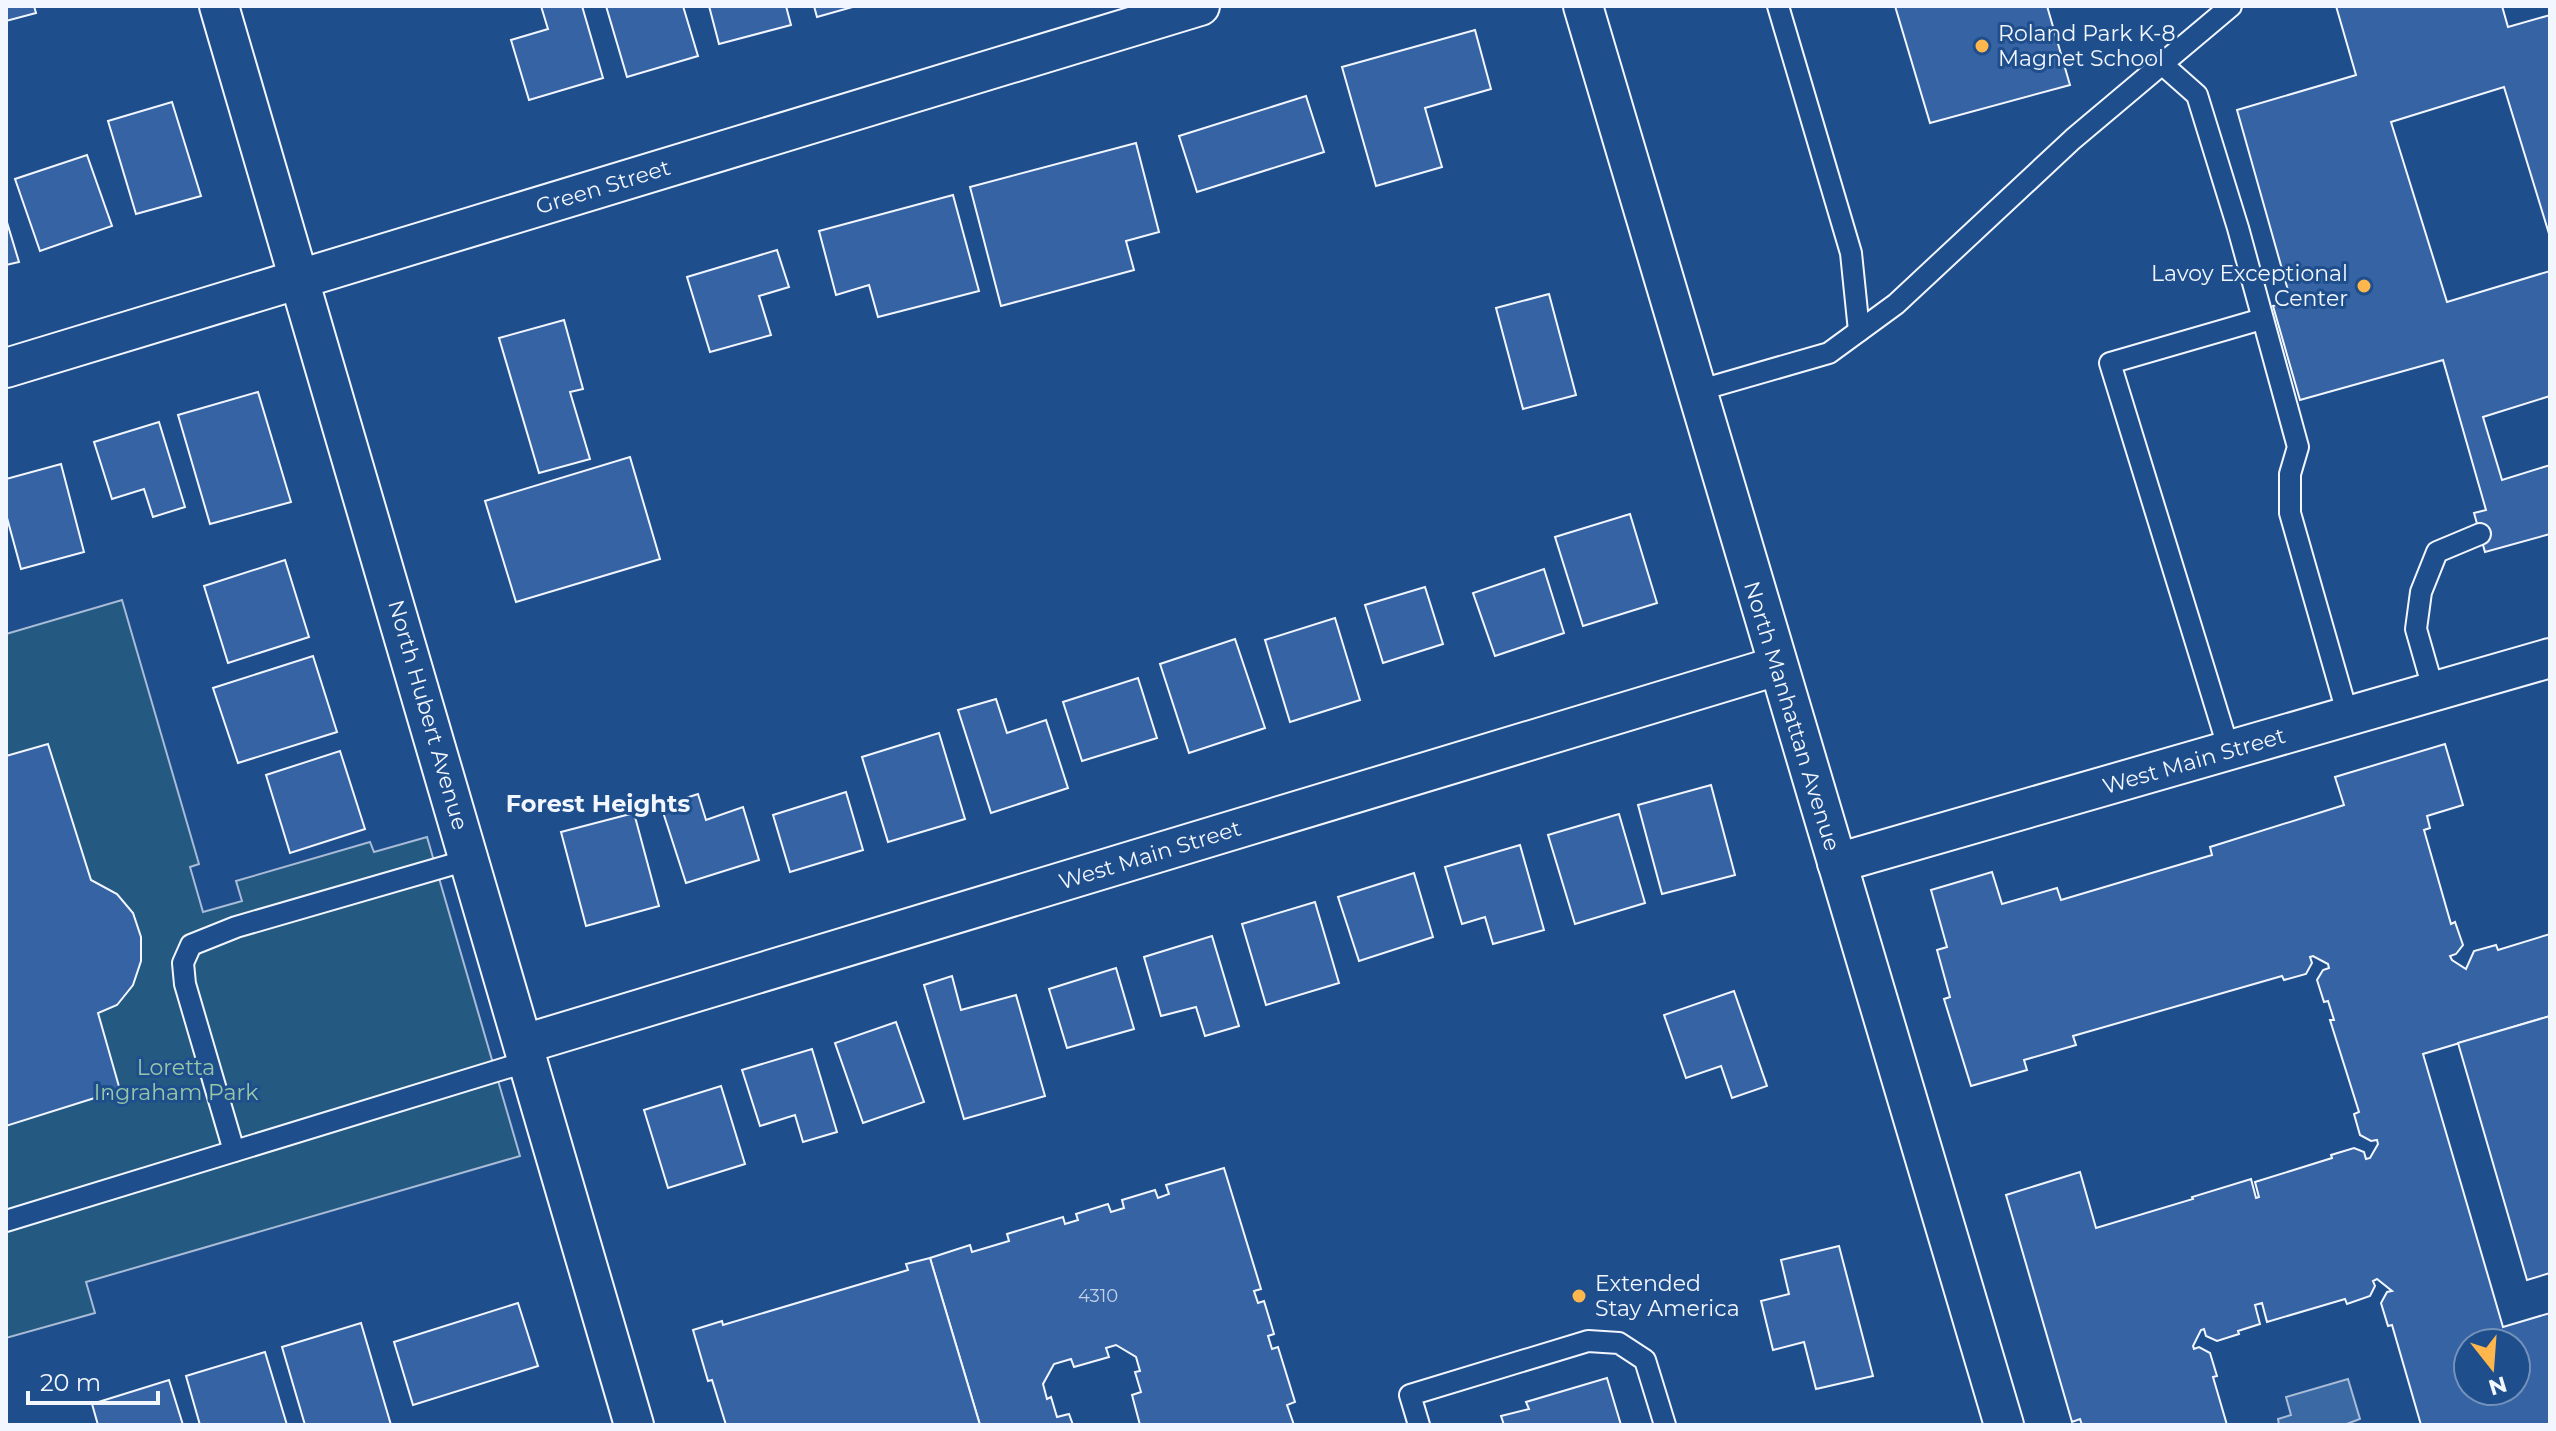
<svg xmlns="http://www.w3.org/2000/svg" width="2556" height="1431" viewBox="0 0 2556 1431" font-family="Montserrat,sans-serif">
<rect width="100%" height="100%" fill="#1f4e8c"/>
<path fill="#245a82" stroke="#a8bbd7" stroke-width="2" d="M122 600 199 864 190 867 203 912 242 901 236 881 370 842 374 852 427 837 520 1156 86 1282 95 1313 6 1338V634Z"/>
<path fill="#3b69a3" stroke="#a8bbd7" stroke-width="2" d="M2348 1379 2360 1419 2344 1425H2279L2278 1419 2291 1415 2286 1397Z"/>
<g fill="#3563a3" stroke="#f2f6ff" stroke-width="2" fill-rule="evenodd">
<path d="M6 6H34L36 13 6 21Z"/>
<path d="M541 6H582L603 78 529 100 511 40 548 29Z"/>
<path d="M606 6H683L698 56 627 77Z"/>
<path d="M709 6H786L791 25 719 44Z"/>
<path d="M814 6H856L817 17Z"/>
<path d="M1895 6H2047L2070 85 1930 123Z"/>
<path d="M2336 6H2502L2508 27 2550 15V237L2504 87 2391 122 2447 302 2550 271V396L2483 417 2502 480 2550 465V534L2485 552 2474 513 2486 510 2443 360 2300 400 2273 306 2291 301 2237 110 2356 75Z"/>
<path d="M1475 30 1491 89 1425 108 1442 167 1376 186 1342 67Z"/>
<path d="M1306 96 1324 152 1197 192 1179 136Z"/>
<path d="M172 102 201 196 136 214 108 121Z"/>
<path d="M1136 143 1159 232 1126 241 1134 270 1001 306 970 187Z"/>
<path d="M87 155 112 226 40 251 15 179Z"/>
<path d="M953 195 979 291 878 317 869 285 836 295 819 231Z"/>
<path d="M6 219 19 262 6 265Z"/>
<path d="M777 250 789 287 759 296 771 335 710 352 687 277Z"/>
<path d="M1549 294 1576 395 1523 409 1496 308Z"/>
<path d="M564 320 583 389 570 392 590 459 539 473 499 338Z"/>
<path d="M258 392 291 502 210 524 178 415Z"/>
<path d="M159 422 185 507 153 517 144 489 112 499 94 442Z"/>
<path d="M630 457 660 559 516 602 485 501Z"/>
<path d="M61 464 84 552 21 569 6 514V479Z"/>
<path d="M1630 514 1657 603 1583 626 1555 537Z"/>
<path d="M285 560 309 637 228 663 204 586Z"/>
<path d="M1544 569 1564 633 1495 656 1473 593Z"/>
<path d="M1425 587 1443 644 1383 663 1365 605Z"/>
<path d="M1335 618 1360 700 1290 722 1265 640Z"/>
<path d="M1235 639 1265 728 1189 753 1160 664Z"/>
<path d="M313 656 337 732 238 763 213 688Z"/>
<path d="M1138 678 1157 738 1082 761 1063 702Z"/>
<path d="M996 699 1007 733 1046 720 1068 788 991 813 958 710Z"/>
<path d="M939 733 965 819 888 842 862 757Z"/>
<path d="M48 744 91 880 117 894 133 913 141 937V961L133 985 117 1005 98 1013 120 1090 6 1126V756Z"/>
<path d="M2445 744 2463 805 2427 816 2430 828 2424 830 2451 924 2455 922 2463 945 2456 954 2450 956 2452 960 2466 969 2474 951 2496 945 2498 950 2550 934V1016L2423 1054 2503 1327 2550 1313V1425H2421L2392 1325 2388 1326 2381 1303 2387 1292 2392 1291 2377 1279 2373 1281 2375 1286 2370 1296 2347 1304 2345 1299 2267 1322 2262 1303 2255 1305 2260 1324 2238 1331 2239 1334 2217 1341 2206 1336 2204 1329 2201 1330 2193 1346 2194 1349 2199 1347 2210 1353 2217 1376 2213 1377 2227 1425H2082L2080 1419 2072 1422 2006 1195 2080 1172 2096 1228 2193 1199 2192 1197 2251 1179 2256 1198 2259 1197 2255 1182 2332 1158 2331 1155 2354 1148 2364 1152 2366 1159 2370 1158 2378 1144 2377 1140 2371 1141 2360 1135 2354 1114 2359 1112 2330 1020H2334L2328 1001 2324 1002 2317 980 2323 970 2329 968 2328 964 2313 956 2310 957 2312 963 2306 974 2284 980 2282 976 2073 1036 2076 1045 2024 1060 2027 1070 1971 1086 1944 999 1950 997 1937 950 1947 947 1931 890 1992 872 2002 904 2057 888 2061 900 2212 855 2210 847 2344 805 2335 777ZM2468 1343H2516V1391H2468Z"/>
<path d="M340 751 365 829 290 853 266 775Z"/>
<path d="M1711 785 1735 875 1662 894 1638 805Z"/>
<path d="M846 792 863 850 790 872 773 815Z"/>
<path d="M698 794 706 820 743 807 759 860 686 883 661 806Z"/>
<path d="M634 813 659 906 586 926 561 832Z"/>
<path d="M1619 814 1645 903 1575 924 1548 835Z"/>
<path d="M1520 845 1544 930 1493 944 1485 917 1462 924 1445 867Z"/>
<path d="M1414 873 1433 937 1359 961 1338 897Z"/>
<path d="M1315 902 1339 983 1266 1005 1242 924Z"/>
<path d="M1212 936 1239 1026 1205 1036 1196 1007 1161 1016 1144 957Z"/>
<path d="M1116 968 1134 1029 1067 1048 1049 989Z"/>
<path d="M952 976 961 1010 1016 995 1045 1096 964 1119 924 985Z"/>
<path d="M1734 991 1767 1086 1732 1098 1721 1066 1686 1078 1664 1015Z"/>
<path d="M2550 1016V1273L2527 1280 2458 1043Z"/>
<path d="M896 1022 924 1102 863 1123 835 1043Z"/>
<path d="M812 1049 837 1132 803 1142 795 1115 760 1126 742 1070Z"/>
<path d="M721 1086 745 1164 668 1188 644 1110Z"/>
<path d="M1224 1168 1261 1289 1254 1291 1258 1303 1264 1301 1274 1334 1268 1336 1272 1349 1278 1347 1295 1402 1287 1405 1294 1425H1140L1132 1395 1141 1392 1135 1372 1140 1371 1136 1357 1116 1345 1106 1348 1109 1357 1074 1367 1071 1359 1054 1364 1043 1384 1047 1399 1051 1397 1057 1417 1069 1414 1073 1425H980L930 1258 970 1245 972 1252 1009 1241 1007 1234 1063 1217 1065 1224 1078 1220 1076 1214 1108 1204 1111 1212 1124 1208 1122 1200 1155 1190 1158 1198 1169 1194 1166 1185Z"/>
<path d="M1839 1246 1873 1376 1816 1389 1804 1342 1773 1350 1761 1301 1789 1294 1781 1260Z"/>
<path d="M930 1258 980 1425H726L712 1380 708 1381 693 1330 722 1321 723 1325 908 1270 906 1264Z"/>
<path d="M518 1303 538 1366 413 1405 394 1342Z"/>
<path d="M361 1323 391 1425H305L282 1347Z"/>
<path d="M265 1352 287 1425H200L186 1376Z"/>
<path d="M1607 1378 1621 1425H1504L1501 1416 1529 1409 1526 1402Z"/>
<path d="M169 1380 183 1425H98L92 1404Z"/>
</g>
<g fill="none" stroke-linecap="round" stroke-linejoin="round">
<g stroke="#f2f6ff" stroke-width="24">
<g id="lane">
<path d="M1778 6 1851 253 1859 331"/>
<path d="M2162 64 2197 95 2238 228 2298 447 2290 474V513L2348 716"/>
<path d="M1697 391 1829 353 1896 304 2073 139 2231 6"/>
<path d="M2434 692 2416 629 2421 592 2437 552 2480 534"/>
<path d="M2229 750 2110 363 2262 319"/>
<path d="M234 1151 185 984 183 963 191 945 236 927 471 859"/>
<path d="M6 1221 529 1061"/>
<path d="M1419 1425 1410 1395 1588 1341 1619 1343 1645 1360 1665 1425"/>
</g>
</g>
<g stroke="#f2f6ff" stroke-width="42">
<g id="street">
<path d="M219 6 634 1425"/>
<path d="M1583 6 2004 1425"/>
<path d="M6 368 1200 6"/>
<path d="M1837 863 2550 658"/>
<path d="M524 1044 1777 666"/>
</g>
</g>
<use href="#lane" stroke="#1f4e8c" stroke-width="20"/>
<use href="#street" stroke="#1f4e8c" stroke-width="38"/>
</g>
<g fill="#ffb74d" stroke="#1f4e8c" stroke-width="3">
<circle cx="1982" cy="46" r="8"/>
<circle cx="2364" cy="286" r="8"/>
<circle cx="1579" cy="1296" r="8"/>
</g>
<g text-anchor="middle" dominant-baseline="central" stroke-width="6" stroke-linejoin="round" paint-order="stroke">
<g font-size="18" fill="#c3d1e8">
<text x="1098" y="1296">4310</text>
</g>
<g font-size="22" fill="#f2f6ff" stroke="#1f4e8c" text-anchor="start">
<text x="1998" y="33">Roland Park K-8<tspan x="1998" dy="25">Magnet School</tspan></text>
<text x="2348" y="273" text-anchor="end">Lavoy Exceptional<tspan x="2348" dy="25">Center</tspan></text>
<text x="1595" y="1283">Extended<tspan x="1595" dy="25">Stay America</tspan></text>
</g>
<g font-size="22" fill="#f2f6ff" stroke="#1f4e8c">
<text transform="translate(603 187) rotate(-17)">Green Street</text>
<text transform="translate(428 715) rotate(74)">North Hubert Avenue</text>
<text transform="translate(1792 716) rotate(73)">North Manhattan Avenue</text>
<text transform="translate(2194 761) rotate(-16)">West Main Street</text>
<text transform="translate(1150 855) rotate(-17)">West Main Street</text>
</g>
<g font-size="22" fill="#97c8a6" stroke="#1f4e8c">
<text x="176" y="1067">Loretta<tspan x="176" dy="25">Ingraham Park</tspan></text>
</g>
<g font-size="24" font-weight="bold" fill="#f2f6ff" stroke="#1f4e8c">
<text x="598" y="803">Forest Heights</text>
</g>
</g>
<rect width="2556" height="1431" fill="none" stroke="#f2f6ff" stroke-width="16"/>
<g transform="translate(2492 1367) rotate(163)"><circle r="38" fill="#1f4e8c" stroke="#7391ba" stroke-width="2"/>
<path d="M0-6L14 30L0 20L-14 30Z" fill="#ffb74d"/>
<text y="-12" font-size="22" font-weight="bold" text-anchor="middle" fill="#f2f6ff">N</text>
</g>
<path d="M28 1391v12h130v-12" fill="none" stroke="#f2f6ff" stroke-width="4"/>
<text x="40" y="1391" font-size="24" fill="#f2f6ff" stroke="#1f4e8c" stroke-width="6" paint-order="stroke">20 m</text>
</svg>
